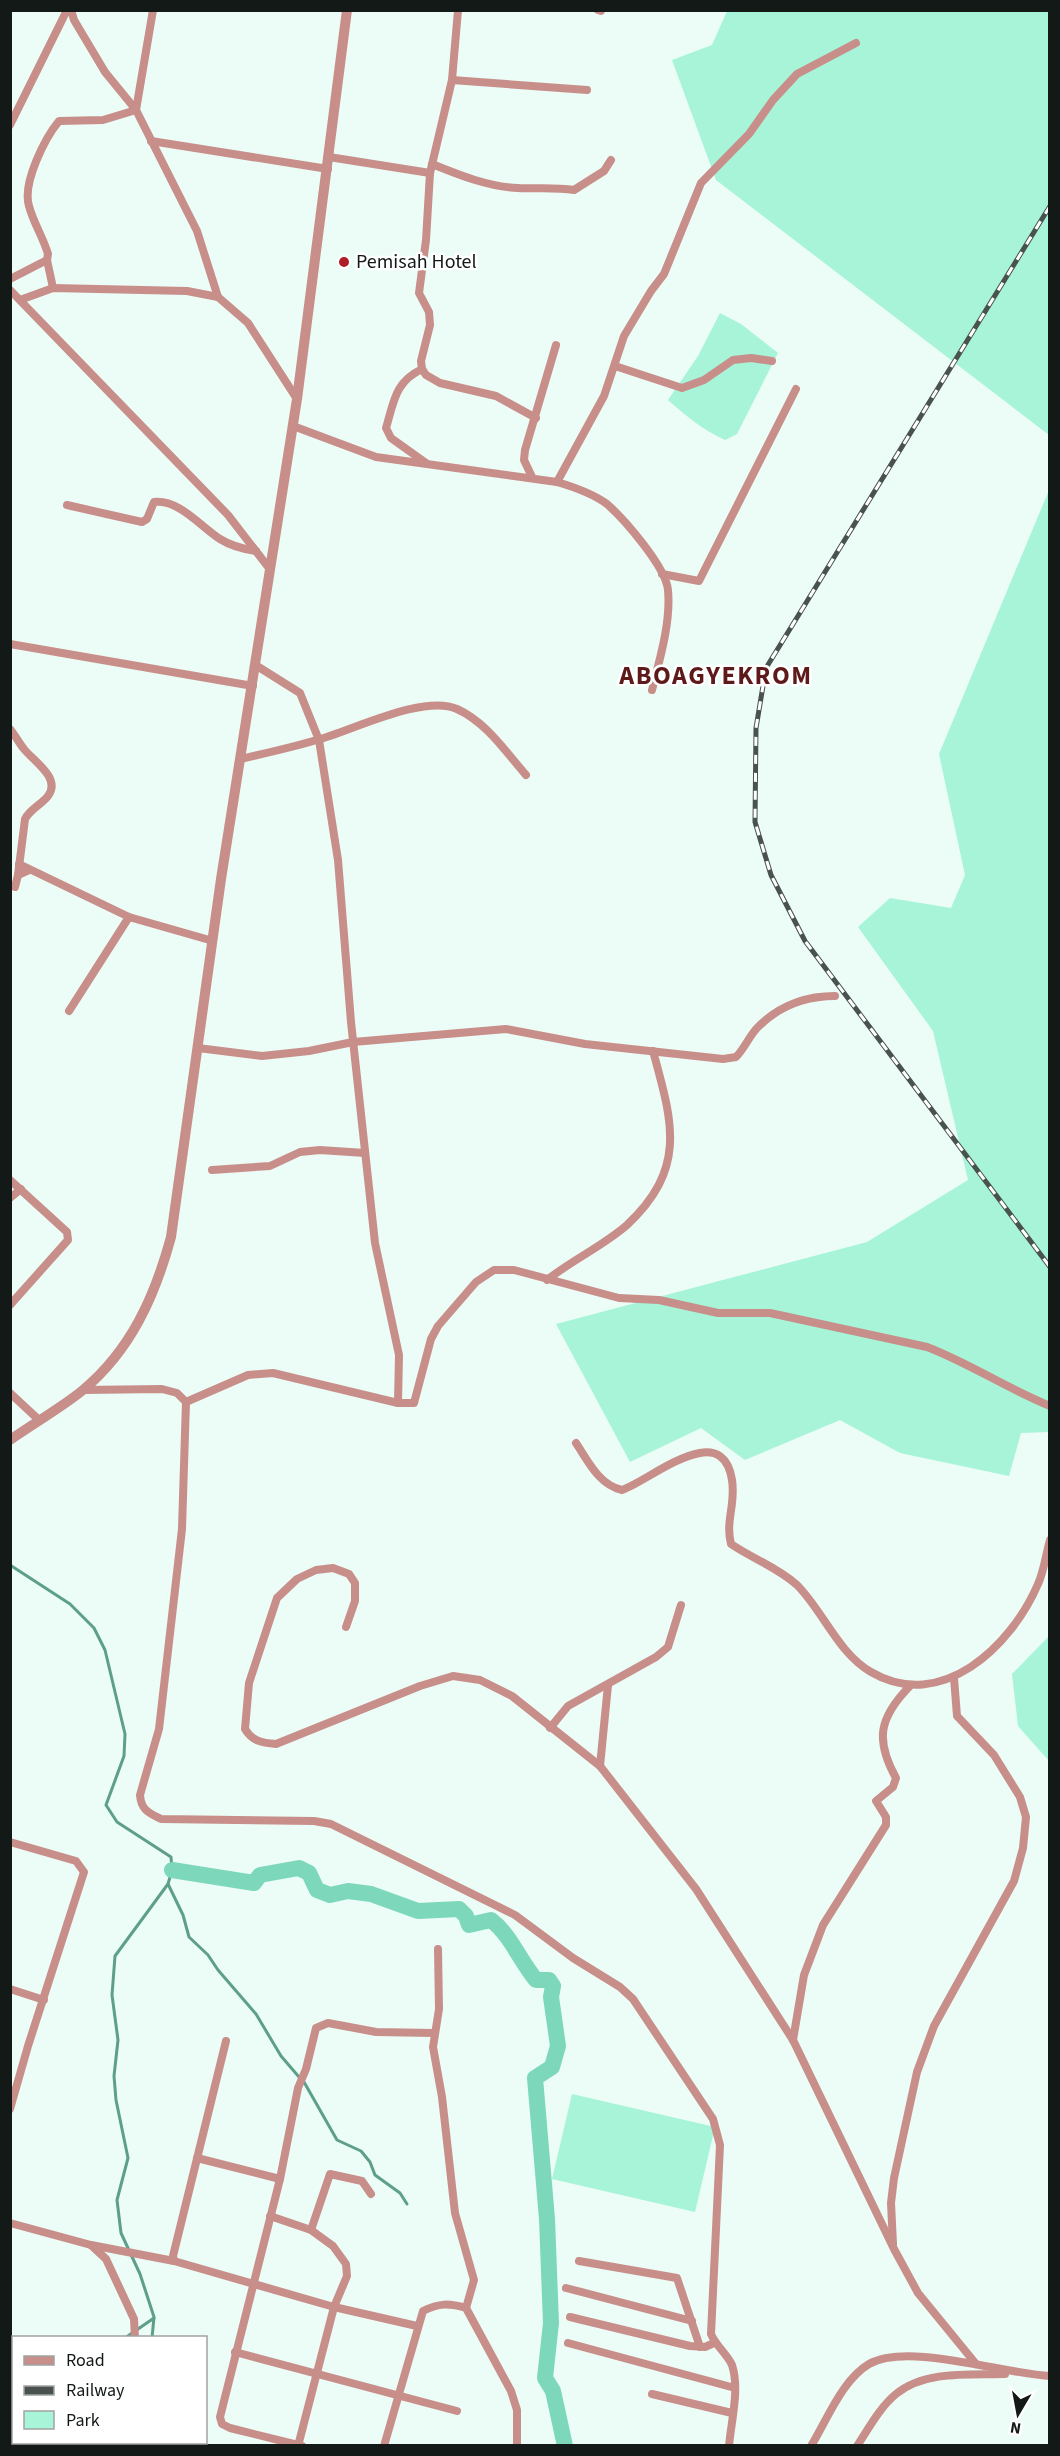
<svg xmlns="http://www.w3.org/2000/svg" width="1060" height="2456" viewBox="0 0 1060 2456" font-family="'Source Sans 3',sans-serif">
<rect width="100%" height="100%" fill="#ebfdf6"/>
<g fill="#a7f4d9">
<path d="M727 11H1049V435L716 180 672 60 712 45Z"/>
<path d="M720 313 741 324 778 353 737 434 725 440C703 430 686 416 668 400L698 356Z"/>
<path d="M1049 490V1432L1021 1433 1009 1476 900 1453 840 1420 745 1460 701 1428 630 1462 556 1324 867 1242 968 1180 933 1031 858 927 890 898 951 908 965 875 939 754Z"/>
<path d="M1049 1636V1761L1018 1726 1012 1674Z"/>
<path d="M572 2094 715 2127 695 2212 552 2179Z"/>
</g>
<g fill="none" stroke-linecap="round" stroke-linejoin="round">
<g stroke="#5d9f8a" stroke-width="3">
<path d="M10 1565 70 1604 94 1628 105 1650 125 1734 124 1756 106 1805 117 1822 171 1857 172 1870 168 1884 115 1956 112 1995 118 2040 114 2076 116 2100 128 2158 117 2200 121 2233 140 2274 154 2317 152 2338"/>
<path d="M168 1884 183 1915 189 1937 208 1955 218 1970 256 2014 281 2056 299 2077"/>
<path d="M304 2082 337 2140 361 2151 370 2162 375 2175 400 2193 407 2204"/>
<path d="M125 2338 154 2318"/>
<path d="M10 2410 14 2409"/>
<path d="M174 2442 176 2446"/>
</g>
<path stroke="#7dd8bb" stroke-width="16" d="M172 1870 254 1883 260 1875 299 1868 309 1873 317 1890 330 1895 348 1891 371 1894 418 1911 459 1909 466 1916 469 1925 491 1920C510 1934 520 1961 536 1980H549L553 1986 551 1997 558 2046 552 2067 535 2078 547 2219 551 2323 545 2378 553 2391 565 2446"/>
<g stroke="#c88e8a" stroke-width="8">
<path d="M71 10 74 20 105 72 136 110 197 231 218 297 248 323 297 399"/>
<path d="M458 10 452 80 430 173 426 240 419 293 429 312 430 325 421 361 422 369 426 375 440 383 496 396 536 418"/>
<path d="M598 10 601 11"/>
<path d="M452 80 587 90"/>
<path d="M10 125 67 10"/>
<path d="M151 141 328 169"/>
<path d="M329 157 430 173"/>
<path d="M432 164C459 175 489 187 518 188 537 189 555 187 574 190L604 171 611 160"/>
<path d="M47 260 53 288"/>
<path d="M10 279 47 260 48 254C43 237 33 222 29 206 22 183 45 138 59 121L103 120 136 110 153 10"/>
<path d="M10 290 228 515 269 568"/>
<path d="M20 300 53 288 187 291 218 297"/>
<path d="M615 366 682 388 704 380 733 360 751 358 772 361"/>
<path d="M422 369C395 382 394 401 386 428L391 438 426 463"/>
<path d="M293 426 376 457 557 482C574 487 592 493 607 504 624 519 666 567 668 590 671 622 660 658 652 690"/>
<path d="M532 477 524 460 525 450 556 345"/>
<path d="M557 482 604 396 624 336 651 291 664 274 701 183 749 134 773 100 797 74 856 43"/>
<path d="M67 505 142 522 147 519 154 502C179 499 201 527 220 539 231 546 243 549 256 551"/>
<path d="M662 574 699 581 796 389"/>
<path d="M10 644 253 686"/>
<path d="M257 666 300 693 319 740 338 860 351 1022 375 1243 399 1355 398 1403"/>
<path d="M10 729C15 735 19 743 24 749 32 760 62 778 48 796 41 805 30 809 25 819L18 875 29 870"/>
<path d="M240 759C267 753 294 747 320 739 353 730 424 694 457 709 486 722 505 751 526 775"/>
<path d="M19 864 129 917 213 941"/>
<path d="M15 887 18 875"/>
<path d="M69 1011 129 917"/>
<path d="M198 1048 262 1056 309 1051 353 1042 506 1029 585 1044 723 1059 736 1057C745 1048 749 1036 758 1027 780 1005 806 996 835 996"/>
<path d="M212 1170 270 1166 300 1152 320 1150 365 1153"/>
<path d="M10 1180 67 1232 68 1240 10 1305"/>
<path d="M10 1198 21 1189"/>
<path d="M547 1280C572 1260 603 1246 627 1225 688 1168 672 1121 653 1051"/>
<path d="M83 1390 162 1389 177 1393 186 1402 182 1529 159 1729 140 1795C141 1810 149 1813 161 1819L314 1821 331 1824 515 1915 573 1958 620 1987 633 1999 713 2119 720 2145 711 2334C716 2346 727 2354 732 2365 740 2389 731 2422 729 2446"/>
<path d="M10 1393 39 1420"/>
<path d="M186 1402 248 1375 273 1373 398 1403H414L431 1339 438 1326 476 1282 494 1270H514L619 1298 659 1300 718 1313H770L927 1347C969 1363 1008 1389 1050 1406"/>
<path d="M576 1443C588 1461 599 1485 622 1490 651 1480 722 1417 732 1480 736 1504 725 1521 731 1544 753 1559 777 1567 797 1585 823 1611 838 1653 871 1672 941 1713 1011 1647 1038 1584 1044 1571 1046 1554 1050 1540"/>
<path d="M346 1627 355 1601V1583L349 1574 333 1568 316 1570 297 1579 277 1598 249 1683 245 1729C252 1741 262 1743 276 1744L420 1686 453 1676 480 1680 512 1696 600 1766 696 1889 793 2040 894 2249 918 2293 976 2364"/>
<path d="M550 1728 568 1706 656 1657 668 1647 681 1605"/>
<path d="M600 1766 608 1685"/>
<path d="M10 1842 76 1861 84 1872 28 2046 10 2109"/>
<path d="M438 1949 439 2009 433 2047 442 2097 455 2213 474 2280 466 2308"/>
<path d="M10 1989 44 2000"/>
<path d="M793 2040 804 1975 823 1925 886 1825V1817L876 1801 893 1787 896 1778C875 1740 879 1718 909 1687"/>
<path d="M197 2158 280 2179"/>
<path d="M270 2216 311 2230"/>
<path d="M10 2223 91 2245 106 2259 134 2319 135 2338"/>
<path d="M893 2244 891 2203 894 2178 917 2072 934 2026 1014 1881 1023 1848 1026 1817 1020 1797 994 1755 957 1716 954 1678"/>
<path d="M91 2245 174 2261 334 2307 417 2326"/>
<path d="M174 2261 173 2256 226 2041"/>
<path d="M579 2261 677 2278 700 2347"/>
<path d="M566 2288 692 2321"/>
<path d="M570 2317 690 2346 705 2347 714 2343"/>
<path d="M568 2343 735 2388"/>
<path d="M235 2352 457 2411"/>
<path d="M652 2394 732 2413"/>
<path d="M158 2442V2446"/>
<path d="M298 2446 334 2307 347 2276 346 2264 333 2246 311 2230 330 2174 362 2181 371 2194"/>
<path d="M302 2446 230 2428 222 2424 220 2417 280 2179 298 2088 306 2069 316 2028 328 2023 376 2032 433 2033"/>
<path d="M384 2446 423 2311C439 2303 449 2303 466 2308L511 2391 517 2410V2446"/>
<path d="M811 2446C827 2420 842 2380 869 2364 908 2342 1004 2374 1050 2376"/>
<path d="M857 2446C869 2428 880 2407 896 2394 925 2370 971 2375 1005 2374"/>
</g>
<path stroke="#c88e8a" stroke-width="10" d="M10 1440C34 1423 61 1408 83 1390 131 1350 155 1296 171 1237L221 879 297 399 347 10"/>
<g stroke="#49524f" stroke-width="5">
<path id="rail" d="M1050 206 766 668 756 728 755 822 771 875 805 941 1050 1267"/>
</g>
<use href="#rail" stroke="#fff" stroke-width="3" stroke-dasharray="9" stroke-linecap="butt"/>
</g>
<circle fill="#af1d26" stroke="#fff" stroke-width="2" cx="344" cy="262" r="6"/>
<g text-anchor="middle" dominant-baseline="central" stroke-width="5" stroke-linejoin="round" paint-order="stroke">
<g font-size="20" fill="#131917" stroke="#fff" text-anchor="start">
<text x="356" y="262">Pemisah Hotel</text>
</g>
<g font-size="26" font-weight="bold" letter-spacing="1.5" fill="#5e1a1a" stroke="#fff">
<text x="716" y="675">ABOAGYEKROM</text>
</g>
</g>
<rect width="1060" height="2456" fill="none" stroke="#131917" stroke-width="24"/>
<rect x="12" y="2336" width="195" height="108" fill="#ffffff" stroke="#a1a3a2" stroke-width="1.5"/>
<rect x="24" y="2356" width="30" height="9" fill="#c88e8a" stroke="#a1a3a2" stroke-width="1.5"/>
<text x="66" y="2366" font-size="18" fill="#131917">Road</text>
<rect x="24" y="2386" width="30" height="9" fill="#49524f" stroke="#a1a3a2" stroke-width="1.5"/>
<text x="66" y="2396" font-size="18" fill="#131917">Railway</text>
<rect x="24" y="2411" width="30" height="18" fill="#a7f4d9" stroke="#a1a3a2" stroke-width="1.5"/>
<text x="66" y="2426" font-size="18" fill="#131917">Park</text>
<g transform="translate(1018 2414) rotate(190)" stroke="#ffffff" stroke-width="4.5" paint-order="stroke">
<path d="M0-4.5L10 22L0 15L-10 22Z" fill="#131917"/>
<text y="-9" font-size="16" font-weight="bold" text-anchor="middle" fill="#131917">N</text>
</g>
</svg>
